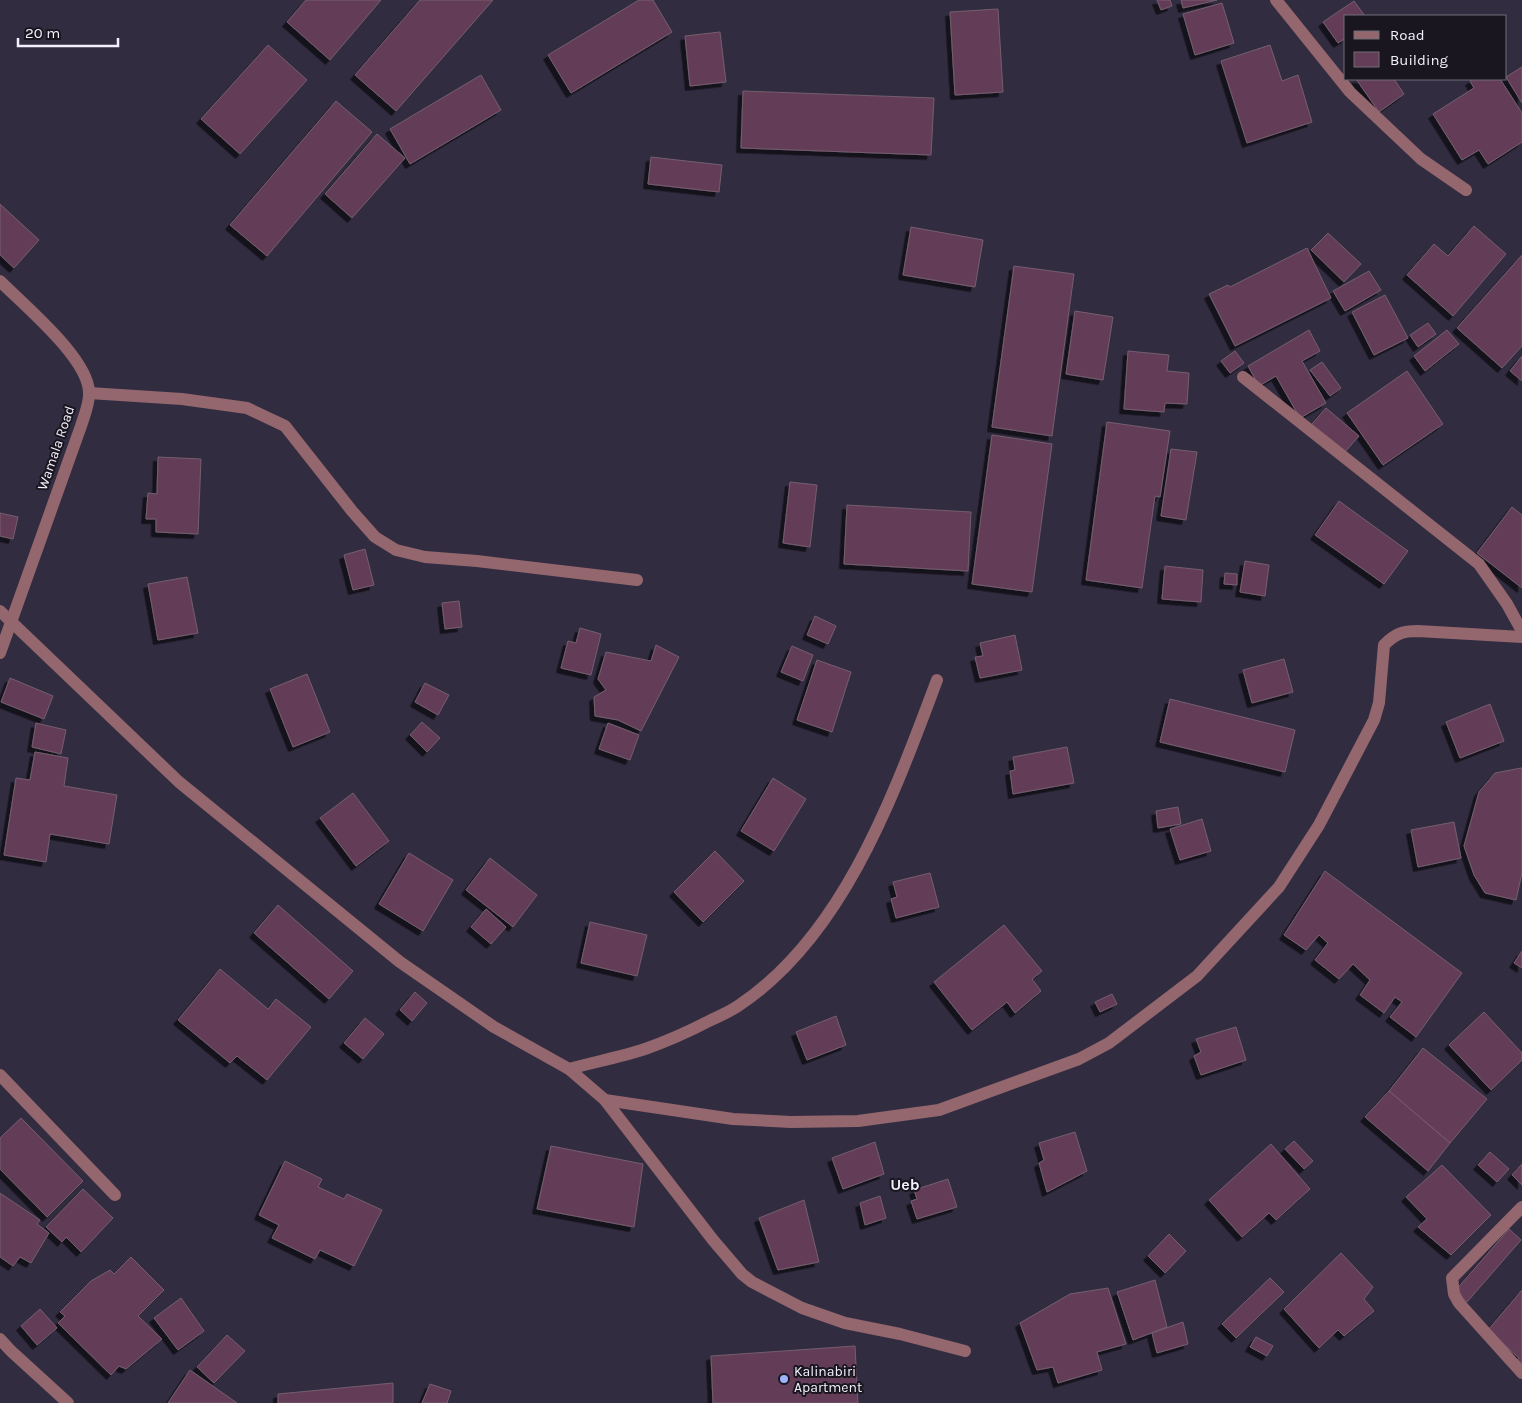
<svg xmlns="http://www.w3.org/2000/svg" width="1522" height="1403" viewBox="0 0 1522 1403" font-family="Karla,sans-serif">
<defs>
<filter id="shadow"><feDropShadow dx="-4.5" dy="4.5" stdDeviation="0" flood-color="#0009"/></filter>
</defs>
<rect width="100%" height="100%" fill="#322c41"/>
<g fill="#643e59" stroke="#745e6d" filter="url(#shadow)">
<path d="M306 0H381L330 60 287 22Z"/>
<path d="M420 0H493L396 111 355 75Z"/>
<path d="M639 0H653L672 32 571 93 548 55Z"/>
<path d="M1157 0H1170L1172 6 1161 10Z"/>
<path d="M1181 0H1217L1183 8Z"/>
<path d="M1354 1 1365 16H1346V38L1338 43 1323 22Z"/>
<path d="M1222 3 1234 43 1195 55 1183 14Z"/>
<path d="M998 9 1003 92 955 95 950 12Z"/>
<path d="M720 32 726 82 690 86 685 36Z"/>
<path d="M268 45 307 80 240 154 201 119Z"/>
<path d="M1270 45 1282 81 1298 75 1312 122 1247 143 1221 61Z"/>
<path d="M1522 67V103L1506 77Z"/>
<path d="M481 75 501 110 410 164 390 129Z"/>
<path d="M1356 79H1394L1404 94 1379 112Z"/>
<path d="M1473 79H1500L1522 113V142L1488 164 1479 150 1462 160 1433 114 1474 88 1470 81Z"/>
<path d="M743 91 934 98 931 155 741 148Z"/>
<path d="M336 101 372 132 267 256 230 225Z"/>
<path d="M377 134 405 158 352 218 325 194Z"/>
<path d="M651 157 722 165 719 192 648 184Z"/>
<path d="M0 204 39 240 14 268 0 255Z"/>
<path d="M1474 226 1506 254 1453 316 1407 275 1434 244 1448 256Z"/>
<path d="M911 227 983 240 975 287 903 275Z"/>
<path d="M1328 233 1361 264 1344 282 1311 250Z"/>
<path d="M1307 248 1331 298 1235 346 1209 294 1228 285 1230 287Z"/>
<path d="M1522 255V346L1502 368 1457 328Z"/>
<path d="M1014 266 1074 274 1052 436 992 427Z"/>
<path d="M1369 271 1381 290 1345 311 1333 291Z"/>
<path d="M1385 295 1408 338 1374 355 1352 312Z"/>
<path d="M1075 311 1113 317 1103 380 1066 374Z"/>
<path d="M1428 323 1436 334 1418 347 1410 335Z"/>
<path d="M1309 330 1320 351 1302 361 1326 403 1300 418 1276 376 1259 386 1248 366Z"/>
<path d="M1447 330 1459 344 1425 371 1414 356Z"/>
<path d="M1128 351 1169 355 1167 371 1189 373 1187 404 1165 403 1164 412 1124 409Z"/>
<path d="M1235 351 1244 363 1230 373 1221 361Z"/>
<path d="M1522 356V381L1510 371Z"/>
<path d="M1322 362 1341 388 1330 396 1310 370Z"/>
<path d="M1407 371 1443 424 1383 465 1347 413Z"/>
<path d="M1326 408 1359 436 1344 453 1311 425Z"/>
<path d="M1107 422 1170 431 1160 497 1155 496 1142 588 1086 580Z"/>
<path d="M992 435 1052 444 1032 592 972 584Z"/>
<path d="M1171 449 1197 452 1186 520 1161 516Z"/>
<path d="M158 457 201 459 198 534 156 532V519H146L148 493 157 494Z"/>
<path d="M790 482 817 485 810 547 783 543Z"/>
<path d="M1339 501 1408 551 1384 584 1315 535Z"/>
<path d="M847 505 971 512 968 571 844 564Z"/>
<path d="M1512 507 1522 515V588L1477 553Z"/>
<path d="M0 513 18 517 13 539 0 536Z"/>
<path d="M365 549 374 585 353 590 344 555Z"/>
<path d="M1245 561 1269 565 1265 596 1240 592Z"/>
<path d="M1165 566 1203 570 1201 602 1162 599Z"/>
<path d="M1225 573 1237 574V585L1224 584Z"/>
<path d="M187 577 198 633 158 640 148 584Z"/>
<path d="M459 601 462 627 445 629 442 603Z"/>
<path d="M815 616 836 626 828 644 807 635Z"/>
<path d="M580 628 601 634 591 675 561 668 568 641 576 643Z"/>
<path d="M1015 635 1022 670 980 678 975 657 983 656 980 643Z"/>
<path d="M656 645 679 657 641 731 618 720 595 716 594 697 606 690 598 679 606 652 651 661Z"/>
<path d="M792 646 813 655 803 681 781 672Z"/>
<path d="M1284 659 1293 692 1252 703 1243 670Z"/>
<path d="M817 660 851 672 832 732 797 720Z"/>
<path d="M307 674 330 732 293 747 270 689Z"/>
<path d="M10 678 53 696 44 719 1 702Z"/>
<path d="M425 683 449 695 438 715 415 702Z"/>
<path d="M1170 699 1295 730 1285 772 1160 742Z"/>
<path d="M1490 704 1504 741 1460 758 1446 722Z"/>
<path d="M422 722 440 738 427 752 410 735Z"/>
<path d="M36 723 66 730 61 754 32 747Z"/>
<path d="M608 723 639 735 630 760 599 749Z"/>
<path d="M1067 747 1074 783 1013 794 1010 771 1015 770 1013 757Z"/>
<path d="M35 752 68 758 64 786 117 795 109 844 50 834 46 862 4 855 16 778 30 780Z"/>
<path d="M1521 768H1522V873L1516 900 1485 893 1474 875 1464 846 1479 792 1495 773Z"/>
<path d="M773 778 806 799 774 851 741 831Z"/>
<path d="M353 793 389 841 356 866 320 818Z"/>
<path d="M1178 807 1181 824 1158 828 1156 811Z"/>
<path d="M1202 819 1211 851 1180 860 1170 829Z"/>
<path d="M1454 822 1461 858 1418 867 1411 830Z"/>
<path d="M715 851 744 881 703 922 674 892Z"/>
<path d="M409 853 453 880 423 931 379 904Z"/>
<path d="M490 858 537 895 513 927 466 890Z"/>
<path d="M1325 871 1462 973 1416 1037 1390 1017 1402 1002 1395 997 1384 1013 1360 995 1370 980 1353 964 1339 979 1315 960 1328 943 1319 935 1306 950 1284 935Z"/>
<path d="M930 873 939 907 896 918 891 899 897 897 893 882Z"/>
<path d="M278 905 353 971 329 999 254 933Z"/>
<path d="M486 909 506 927 491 944 471 927Z"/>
<path d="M590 922 647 935 637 976 581 963Z"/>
<path d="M1004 925 1042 971 1032 979 1041 991 1015 1013 1007 1002 972 1030 934 982Z"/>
<path d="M1522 951V968L1514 963Z"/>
<path d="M220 969 268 1009 276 999 311 1027 267 1080 237 1056 230 1063 178 1020Z"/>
<path d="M415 992 427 1003 412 1021 400 1010Z"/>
<path d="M1112 994 1117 1004 1100 1012 1095 1002Z"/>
<path d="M1484 1012 1522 1053V1060L1491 1090 1449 1045Z"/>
<path d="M836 1016 846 1045 807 1060 796 1032Z"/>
<path d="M365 1018 384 1034 363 1059 344 1043Z"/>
<path d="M1236 1027 1246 1060 1201 1075 1194 1056 1201 1052 1196 1039Z"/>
<path d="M1423 1048 1487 1099 1450 1143 1389 1091Z"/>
<path d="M1389 1091 1450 1143 1428 1171 1365 1117Z"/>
<path d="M21 1118 83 1181 47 1217 0 1169V1138Z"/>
<path d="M1075 1132 1087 1171 1047 1192 1039 1163 1044 1160 1039 1143Z"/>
<path d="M1294 1141 1313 1161 1304 1169 1285 1149Z"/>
<path d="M875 1142 884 1174 843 1189 832 1158Z"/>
<path d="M1271 1144 1310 1189 1276 1220 1269 1213 1242 1237 1209 1200Z"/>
<path d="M551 1146 643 1164 634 1227 537 1209Z"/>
<path d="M1490 1152 1509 1169 1497 1182 1478 1165Z"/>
<path d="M285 1161 322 1179 318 1187 344 1199 347 1194 382 1210 354 1266 320 1250 315 1259 272 1238 279 1225 259 1215Z"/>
<path d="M1522 1164V1185L1512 1175Z"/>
<path d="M1442 1165 1491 1215 1451 1255 1418 1227 1427 1219 1406 1197Z"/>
<path d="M948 1179 957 1207 917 1219 911 1201 917 1199 914 1190Z"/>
<path d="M83 1189 113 1218 81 1252 66 1237 62 1242 46 1227Z"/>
<path d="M0 1193 40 1220 37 1224 49 1233 31 1263 20 1257 13 1266 0 1257Z"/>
<path d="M880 1196 886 1218 865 1225 860 1203Z"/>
<path d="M804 1200 819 1262 778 1270 759 1218Z"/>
<path d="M1509 1229 1521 1240 1467 1302 1455 1291Z"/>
<path d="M1169 1234 1186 1251 1165 1273 1148 1256Z"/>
<path d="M1341 1253 1373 1287 1364 1299 1374 1311 1344 1336 1338 1330 1319 1348 1284 1309Z"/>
<path d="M131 1257 164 1290 138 1316 162 1339 126 1369 119 1366 111 1375 58 1323 65 1316 60 1312 91 1281 110 1270 114 1274Z"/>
<path d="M1270 1278 1284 1292 1236 1338 1222 1324Z"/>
<path d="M1155 1280 1167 1327 1133 1340 1117 1292Z"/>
<path d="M1108 1288 1126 1344 1097 1352 1102 1370 1058 1383 1053 1367 1037 1370 1020 1323 1070 1294Z"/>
<path d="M1522 1290V1371L1514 1363 1519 1358 1488 1330Z"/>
<path d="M181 1298 204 1331 178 1350 154 1318Z"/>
<path d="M40 1309 57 1328 37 1345 21 1326Z"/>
<path d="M1183 1322 1188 1344 1157 1353 1152 1333Z"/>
<path d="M227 1335 245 1351 214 1383 197 1367Z"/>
<path d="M1256 1337 1273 1346 1267 1356 1250 1347Z"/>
<path d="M855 1346 858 1403H713L711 1356Z"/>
<path d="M190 1370 237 1403H168Z"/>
<path d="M393 1383V1403H278V1394Z"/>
<path d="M430 1384 451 1391 447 1403H422Z"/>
</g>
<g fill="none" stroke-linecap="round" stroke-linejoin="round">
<g stroke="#93676d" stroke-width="12">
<path d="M1276 0 1350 92 1421 159 1466 190"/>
<path d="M0 281C24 305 88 358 89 392 90 403 84 416 81 426L0 653"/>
<path d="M1243 377 1479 564 1507 604 1522 631"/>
<path d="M89 393 182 399 247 408 285 426 352 511 375 537 396 550 425 557 477 561 637 580"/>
<path d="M0 611 179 782 400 962 494 1027 569 1069 605 1100 713 1240 742 1274 752 1282 802 1308 845 1323 900 1334 965 1351"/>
<path d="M569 1069C594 1062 621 1057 645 1049 668 1041 690 1031 711 1020 720 1016 729 1012 738 1006 844 936 894 794 937 680"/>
<path d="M0 1075 115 1195"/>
<path d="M605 1100 733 1119 791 1122 858 1121 939 1110 1079 1059 1109 1043 1197 976 1279 887 1319 825 1374 720 1379 703 1384 645C1395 634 1402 631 1418 631L1522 637"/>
<path d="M1522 1207 1452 1278 1454 1294 1459 1303 1522 1373"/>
<path d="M0 1339 11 1351 68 1403"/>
</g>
</g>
<circle fill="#9fb3fd" stroke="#191620" stroke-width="2" cx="784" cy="1379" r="5"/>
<g text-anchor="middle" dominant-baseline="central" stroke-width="4" stroke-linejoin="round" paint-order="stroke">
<g font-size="14" fill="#f3f0fd" stroke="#191620">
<text transform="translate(56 448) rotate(-71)">Wamala Road</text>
</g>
<g font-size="14" fill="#f3f0fd" stroke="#191620" text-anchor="start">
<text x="794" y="1371">Kalinabiri<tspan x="794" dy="16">Apartment</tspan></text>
</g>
<g font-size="16" font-weight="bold" fill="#f3f0fd" stroke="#191620">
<text x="905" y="1184">Ueb</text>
</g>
</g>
<rect x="1344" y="15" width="162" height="65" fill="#191620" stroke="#706d78"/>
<rect x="1354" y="31" width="25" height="8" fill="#93676d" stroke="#706d78"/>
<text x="1390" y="40" font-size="15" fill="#f3f0fd">Road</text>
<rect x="1354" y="52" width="25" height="15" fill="#643e59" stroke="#706d78"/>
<text x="1390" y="65" font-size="15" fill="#f3f0fd">Building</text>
<path d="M18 38v8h100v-8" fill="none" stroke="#f3f0fd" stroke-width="2.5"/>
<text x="25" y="38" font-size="15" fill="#f3f0fd" stroke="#191620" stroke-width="4" paint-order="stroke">20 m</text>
</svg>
